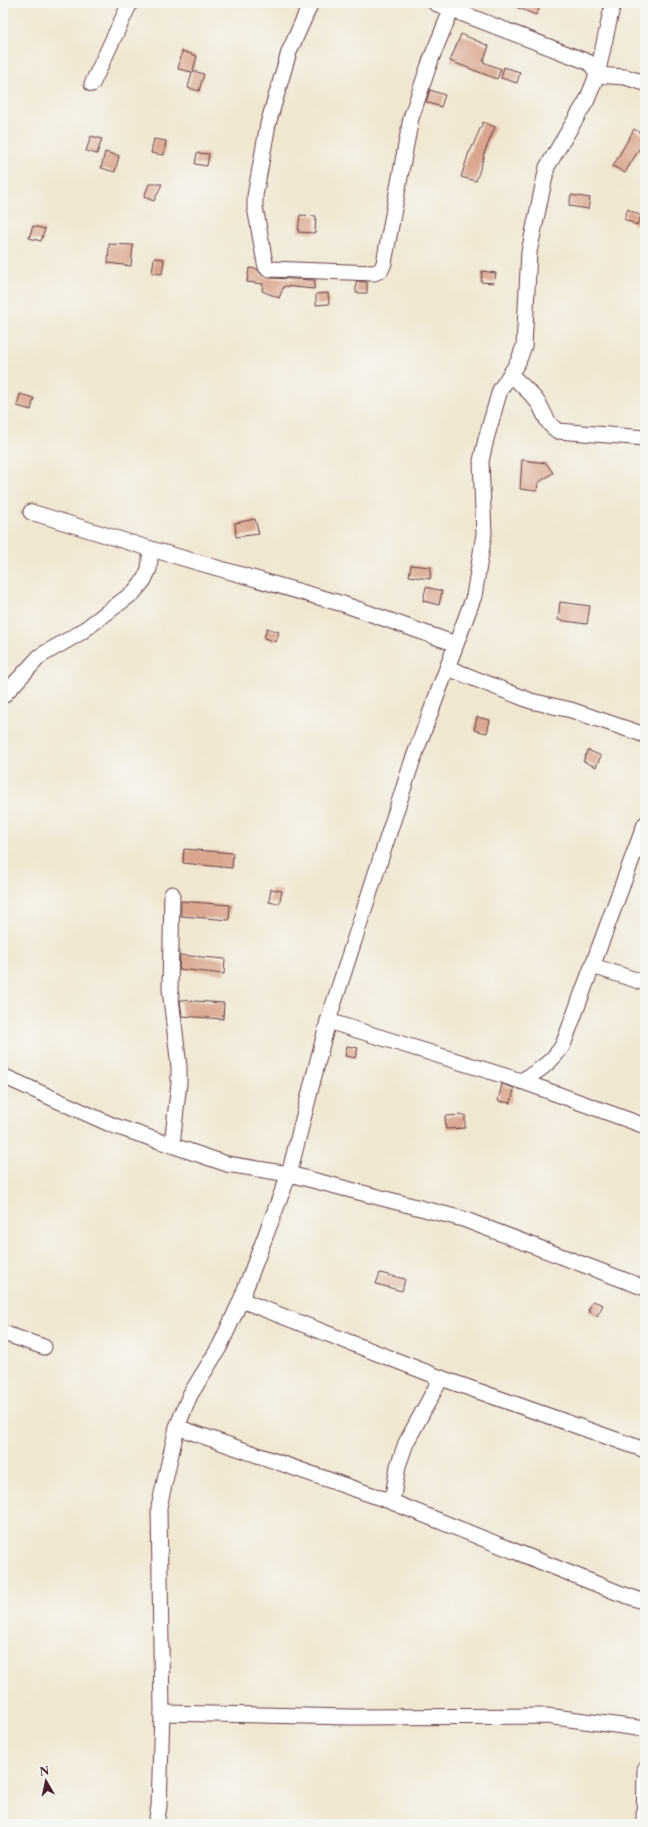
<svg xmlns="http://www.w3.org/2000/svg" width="648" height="1827" viewBox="0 0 648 1827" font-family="'Libre Caslon Text',serif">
<rect width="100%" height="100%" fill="#f6f6f2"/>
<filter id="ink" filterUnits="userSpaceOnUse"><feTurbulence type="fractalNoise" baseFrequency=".025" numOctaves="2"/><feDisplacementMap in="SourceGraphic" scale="8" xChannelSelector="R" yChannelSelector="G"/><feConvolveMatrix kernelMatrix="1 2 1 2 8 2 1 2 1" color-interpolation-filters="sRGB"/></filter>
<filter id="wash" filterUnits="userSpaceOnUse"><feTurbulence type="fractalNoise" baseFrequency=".012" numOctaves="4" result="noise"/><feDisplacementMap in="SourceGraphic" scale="16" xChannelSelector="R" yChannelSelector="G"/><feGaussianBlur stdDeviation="0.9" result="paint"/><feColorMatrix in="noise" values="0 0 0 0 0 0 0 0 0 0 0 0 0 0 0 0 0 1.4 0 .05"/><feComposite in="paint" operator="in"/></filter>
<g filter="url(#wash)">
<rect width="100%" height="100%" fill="#f1e7d1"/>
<g id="blocks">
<g fill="#daa68e">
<path d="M506 3H542L536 15Z"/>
<path d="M461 34 489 46 483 62 501 69 497 79 450 61Z"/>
<path d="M182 51 197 56 193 71 204 74 199 91 188 88 192 72 178 69Z"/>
<path d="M504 67 520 72 517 83 501 78Z"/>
<path d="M430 90 445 95 441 107 426 102Z"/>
<path d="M483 122 495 127 483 156 484 157 476 181 461 177 469 152H470Z"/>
<path d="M634 129 645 136V139L625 173 613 166Z"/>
<path d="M91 136 102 139 97 154 86 151Z"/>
<path d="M154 139 166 141 164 155 151 153Z"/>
<path d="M105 152 119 156 115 172 101 168Z"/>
<path d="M197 153 209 154 207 166 195 164Z"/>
<path d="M149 184H162L154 201 144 197Z"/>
<path d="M571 195 590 198 588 209 569 206Z"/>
<path d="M628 209 641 216 637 225 624 219Z"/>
<path d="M300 215 316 216 315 233 298 232Z"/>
<path d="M33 226 45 229 41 241 29 238Z"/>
<path d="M109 244 133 245 131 266 108 263Z"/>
<path d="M154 258 164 259 162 274 152 273Z"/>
<path d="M249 268 257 269 262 275 269 278 315 280 314 289 284 286 279 298 262 291 263 284 247 282Z"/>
<path d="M482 271 496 273 494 283 481 282Z"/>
<path d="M356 281 367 282V293H356Z"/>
<path d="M328 293 329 304 316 305V294Z"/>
<path d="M20 394 34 398 31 410 17 406Z"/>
<path d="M522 460 546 463 553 473 538 483 537 491 520 489Z"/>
<path d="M255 519 259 534 236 537 235 523Z"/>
<path d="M411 565 431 567 430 579 409 576Z"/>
<path d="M426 587 442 591 439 605 423 601Z"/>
<path d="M560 602 590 606 587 624 558 620Z"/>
<path d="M267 628 279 632 276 642 264 638Z"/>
<path d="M477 717 490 720 487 733 474 730Z"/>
<path d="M588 750 601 756 596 767 583 761Z"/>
<path d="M184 849 233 853 232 868 183 863Z"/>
<path d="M271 889 282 891 279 904 269 902Z"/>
<path d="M181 901 230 905 229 920 181 916Z"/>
<path d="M180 955 225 959 224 974 179 969Z"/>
<path d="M180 1000 224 1003 223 1019 182 1016Z"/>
<path d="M347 1046 358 1048 355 1058 345 1056Z"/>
<path d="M502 1084 514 1088 511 1103 498 1101Z"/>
<path d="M465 1115V1128L446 1129 445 1116Z"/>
<path d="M380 1273 405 1279 402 1291 376 1284Z"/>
<path d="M593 1301 603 1305 597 1316 588 1311Z"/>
</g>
</g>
</g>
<g filter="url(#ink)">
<use href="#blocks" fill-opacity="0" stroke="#633d44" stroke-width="1"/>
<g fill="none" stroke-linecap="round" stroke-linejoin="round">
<g stroke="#633d44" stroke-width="17">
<g id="minor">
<path d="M311 3 289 52 268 124 255 196V207L265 263 266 267 270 269 374 273 381 270 384 263 411 118 431 59 454 3"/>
<path d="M435 3 588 62 593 67 597 75 625 77 645 83"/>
<path d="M92 84 130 3"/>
<path d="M510 374C519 383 531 392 539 404 545 414 547 425 558 431L645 438"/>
<path d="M31 512 151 549 343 604 456 644"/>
<path d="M448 668 531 701 571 710 645 735"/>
<path d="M3 696 40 656 80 633 134 592 144 580 149 569 151 549"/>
<path d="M593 966 645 983"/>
<path d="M328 1021 521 1081 645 1126"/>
<path d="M3 1076 112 1125 227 1164 289 1174 463 1219 645 1288"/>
<path d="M521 1081C539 1071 552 1062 563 1045L645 824"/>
<path d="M172 1145 179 1083V1067L170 989 172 894"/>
<path d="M241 1300 441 1378 645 1450"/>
<path d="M3 1333 44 1347"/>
<path d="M177 1427 392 1502 619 1593 645 1602"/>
<path d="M392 1502 398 1466 406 1443 441 1378"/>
<path d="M162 1713 350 1717 547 1716 645 1729"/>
<path d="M156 1824 159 1806 162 1713 159 1507 177 1427 190 1395 220 1346 241 1300 289 1174 328 1021 412 762 474 596 484 534 481 461 486 439 500 390 518 362 524 346 529 252 547 167 587 100 597 75 613 3"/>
<path d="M644 1824 645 1769"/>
</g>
</g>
<use href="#minor" stroke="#fff" stroke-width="15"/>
</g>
</g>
<rect width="648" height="1827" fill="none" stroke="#f6f6f2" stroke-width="16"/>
<g transform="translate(46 1781) rotate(351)" stroke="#f6f6f2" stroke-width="3" paint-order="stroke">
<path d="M0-3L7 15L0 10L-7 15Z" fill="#4a1f2b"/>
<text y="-6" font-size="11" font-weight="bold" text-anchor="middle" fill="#4a1f2b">N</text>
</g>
</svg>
